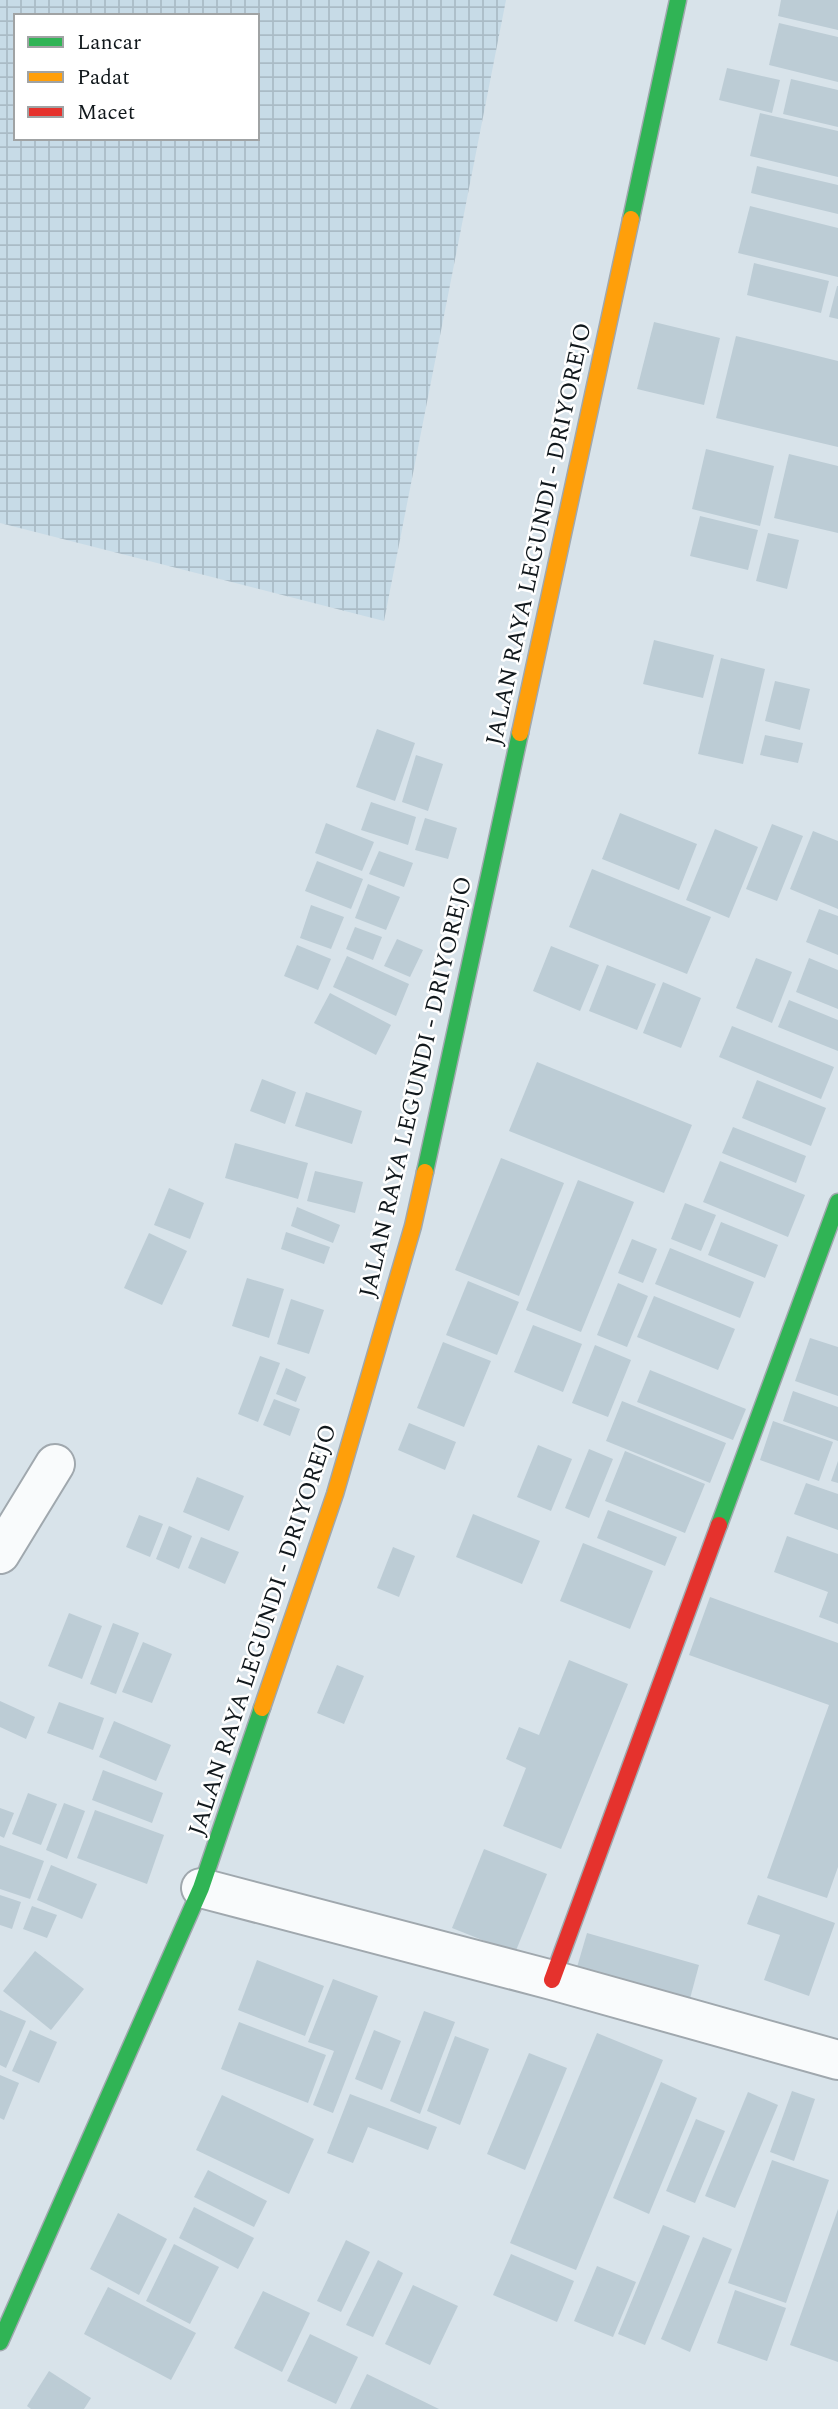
<svg xmlns="http://www.w3.org/2000/svg" width="838" height="2409" viewBox="0 0 838 2409" font-family="Spectral,serif">
<defs>
<pattern id="industrial-grid" width="8" height="8" patternUnits="userSpaceOnUse" patternTransform="scale(1.75)"><rect width="8" height="8" fill="#c7dbe7"/><path d="M0 4h8M4 0v8" fill="none" stroke="#aabbc6"/></pattern>
</defs>
<rect width="100%" height="100%" fill="#d8e3ea"/>
<path fill="url(#industrial-grid)" fill-rule="evenodd" d="M0 0H506L384 621 0 523ZM16 16H257V138H16Z"/>
<g fill="#bcccd5">
<path d="M781 0H838V30L778 16Z"/>
<path d="M779 23 838 37V82L769 65Z"/>
<path d="M727 68 780 80 772 113 719 100Z"/>
<path d="M791 79 838 90V127L783 114Z"/>
<path d="M760 113 838 131V177L750 156Z"/>
<path d="M757 166 838 185V214L751 193Z"/>
<path d="M750 206 838 228V277L738 253Z"/>
<path d="M754 263 829 281 821 313 747 295Z"/>
<path d="M837 286H838V319L829 317Z"/>
<path d="M654 322 720 338 704 405 637 389Z"/>
<path d="M736 336 838 361V447L716 418Z"/>
<path d="M706 449 774 466 760 526 692 509Z"/>
<path d="M789 454 838 466V533L774 518Z"/>
<path d="M700 516 758 530 748 570 690 556Z"/>
<path d="M768 533 799 540 787 589 756 581Z"/>
<path d="M654 640 714 655 703 698 643 684Z"/>
<path d="M721 658 765 669 743 764 698 754Z"/>
<path d="M775 681 810 689 800 730 765 721Z"/>
<path d="M377 729 415 743 395 801 356 787Z"/>
<path d="M765 735 803 743 798 763 760 755Z"/>
<path d="M416 755 443 764 428 811 402 802Z"/>
<path d="M371 802 416 817 408 845 361 830Z"/>
<path d="M620 813 697 844 679 890 602 859Z"/>
<path d="M425 818 457 828 448 859 415 850Z"/>
<path d="M326 823 374 842 362 871 315 853Z"/>
<path d="M772 824 803 836 777 901 746 889Z"/>
<path d="M715 829 758 847 729 918 686 900Z"/>
<path d="M813 831 838 841V909L790 889Z"/>
<path d="M379 851 413 863 404 887 369 874Z"/>
<path d="M317 861 363 879 351 909 305 891Z"/>
<path d="M592 869 711 917 687 974 569 927Z"/>
<path d="M368 884 400 897 386 930 355 918Z"/>
<path d="M311 905 344 917 331 949 300 938Z"/>
<path d="M819 909 838 916V955L806 942Z"/>
<path d="M355 927 382 937 373 960 346 949Z"/>
<path d="M397 939 423 950 410 977 384 966Z"/>
<path d="M297 945 331 959 318 990 284 976Z"/>
<path d="M551 946 599 965 580 1011 533 991Z"/>
<path d="M347 956 409 984 396 1016 333 987Z"/>
<path d="M756 958 792 972 772 1023 736 1008Z"/>
<path d="M809 958 838 970V1009L796 992Z"/>
<path d="M607 965 656 984 637 1030 589 1011Z"/>
<path d="M663 982 701 998 681 1048 643 1033Z"/>
<path d="M330 993 391 1025 376 1055 314 1023Z"/>
<path d="M789 1000 838 1020V1051L778 1027Z"/>
<path d="M732 1026 834 1067 821 1099 719 1057Z"/>
<path d="M537 1062 692 1125 664 1193 509 1131Z"/>
<path d="M262 1079 296 1092 285 1124 250 1111Z"/>
<path d="M757 1080 826 1108 811 1146 742 1118Z"/>
<path d="M306 1092 362 1111 352 1144 295 1126Z"/>
<path d="M733 1127 806 1156 796 1183 722 1153Z"/>
<path d="M235 1143 308 1163 298 1199 225 1178Z"/>
<path d="M501 1158 564 1183 519 1296 455 1270Z"/>
<path d="M720 1161 805 1195 788 1237 703 1202Z"/>
<path d="M315 1171 363 1182 355 1213 307 1201Z"/>
<path d="M578 1180 634 1202 581 1332 526 1310Z"/>
<path d="M169 1188 204 1203 190 1239 154 1225Z"/>
<path d="M685 1203 716 1215 701 1251 671 1239Z"/>
<path d="M297 1207 340 1225 333 1243 291 1226Z"/>
<path d="M721 1222 778 1245 765 1278 708 1255Z"/>
<path d="M286 1232 330 1247 324 1264 281 1249Z"/>
<path d="M149 1233 187 1251 162 1305 124 1288Z"/>
<path d="M632 1239 657 1249 643 1283 618 1273Z"/>
<path d="M670 1248 754 1282 740 1318 655 1284Z"/>
<path d="M247 1278 284 1289 269 1338 232 1326Z"/>
<path d="M468 1281 519 1302 497 1355 446 1335Z"/>
<path d="M618 1283 648 1296 627 1347 597 1335Z"/>
<path d="M654 1296 735 1329 718 1370 637 1337Z"/>
<path d="M291 1299 324 1310 309 1354 277 1344Z"/>
<path d="M533 1325 582 1344 563 1392 514 1372Z"/>
<path d="M810 1338 838 1347V1396L795 1381Z"/>
<path d="M443 1342 491 1361 464 1427 417 1408Z"/>
<path d="M595 1345 631 1360 608 1417 572 1403Z"/>
<path d="M260 1356 280 1363 258 1422 238 1414Z"/>
<path d="M286 1368 306 1377 296 1402 276 1394Z"/>
<path d="M650 1370 746 1409 733 1440 637 1402Z"/>
<path d="M793 1391 838 1407V1441L783 1421Z"/>
<path d="M274 1399 300 1409 290 1436 263 1425Z"/>
<path d="M622 1401 726 1443 710 1483 606 1441Z"/>
<path d="M773 1421 833 1442 819 1481 760 1460Z"/>
<path d="M409 1423 456 1442 445 1470 398 1450Z"/>
<path d="M538 1445 572 1459 551 1511 517 1497Z"/>
<path d="M589 1449 613 1459 589 1518 565 1508Z"/>
<path d="M625 1451 705 1484 685 1533 605 1501Z"/>
<path d="M838 1461V1483L831 1481Z"/>
<path d="M197 1477 244 1496 229 1531 183 1512Z"/>
<path d="M806 1483 838 1494V1530L794 1514Z"/>
<path d="M608 1510 677 1537 665 1566 597 1538Z"/>
<path d="M473 1514 540 1541 522 1584 456 1557Z"/>
<path d="M139 1515 163 1524 150 1557 126 1547Z"/>
<path d="M169 1526 192 1536 179 1569 156 1559Z"/>
<path d="M787 1536 838 1554V1624L819 1617 828 1592 774 1572Z"/>
<path d="M201 1537 239 1552 225 1584 188 1568Z"/>
<path d="M583 1543 653 1571 630 1629 560 1601Z"/>
<path d="M393 1547 415 1556 399 1597 377 1588Z"/>
<path d="M710 1597 838 1643V1867L827 1898 767 1878 829 1705 689 1655Z"/>
<path d="M69 1613 102 1626 82 1679 48 1666Z"/>
<path d="M113 1623 139 1633 116 1694 90 1684Z"/>
<path d="M143 1642 172 1654 152 1703 122 1692Z"/>
<path d="M569 1660 628 1684 561 1849 503 1826 526 1768 506 1759 519 1727 539 1735Z"/>
<path d="M337 1665 364 1676 344 1724 317 1713Z"/>
<path d="M0 1701 35 1717 26 1739 0 1727Z"/>
<path d="M59 1702 104 1718 93 1750 47 1733Z"/>
<path d="M114 1721 171 1745 156 1781 99 1757Z"/>
<path d="M103 1770 163 1793 152 1823 92 1800Z"/>
<path d="M28 1793 57 1804 41 1845 12 1834Z"/>
<path d="M64 1803 85 1811 67 1859 46 1850Z"/>
<path d="M0 1808 14 1813 4 1838 0 1836Z"/>
<path d="M95 1810 164 1835 147 1884 77 1858Z"/>
<path d="M0 1845 44 1861 30 1899 0 1889Z"/>
<path d="M484 1849 547 1874 515 1953 452 1928Z"/>
<path d="M51 1865 97 1884 82 1919 37 1900Z"/>
<path d="M0 1895 21 1902 12 1929 0 1925Z"/>
<path d="M758 1895 835 1923 809 1996 764 1980 780 1935 747 1924Z"/>
<path d="M32 1906 57 1915 47 1938 23 1929Z"/>
<path d="M587 1933 699 1965 688 2006 575 1974Z"/>
<path d="M35 1951 84 1989 51 2030 3 1991Z"/>
<path d="M257 1960 324 1986 305 2036 238 2010Z"/>
<path d="M333 1979 378 1996 333 2113 313 2105 334 2051 308 2042Z"/>
<path d="M0 2010 26 2021 6 2068 0 2065Z"/>
<path d="M424 2011 455 2022 420 2114 390 2101Z"/>
<path d="M239 2022 326 2055 308 2103 221 2069Z"/>
<path d="M30 2030 57 2042 39 2083 12 2071Z"/>
<path d="M374 2030 401 2041 382 2090 355 2079Z"/>
<path d="M597 2033 663 2060 576 2270 510 2243Z"/>
<path d="M455 2036 489 2049 460 2125 427 2111Z"/>
<path d="M529 2053 567 2068 525 2170 487 2154Z"/>
<path d="M0 2075 19 2083 4 2120 0 2118Z"/>
<path d="M661 2082 697 2098 649 2214 613 2198Z"/>
<path d="M792 2091 815 2099 794 2161 770 2152Z"/>
<path d="M748 2092 778 2105 735 2208 705 2196Z"/>
<path d="M350 2094 437 2127 428 2150 368 2127 353 2163 327 2153Z"/>
<path d="M222 2095 314 2139 289 2194 196 2150Z"/>
<path d="M696 2119 725 2131 695 2203 666 2191Z"/>
<path d="M772 2160 829 2180 786 2303 728 2283Z"/>
<path d="M208 2170 267 2201 254 2227 194 2197Z"/>
<path d="M194 2207 254 2238 238 2269 179 2238Z"/>
<path d="M838 2209V2362L790 2345Z"/>
<path d="M118 2213 167 2239 139 2295 90 2269Z"/>
<path d="M663 2225 690 2236 645 2345 618 2334Z"/>
<path d="M703 2237 732 2249 690 2352 661 2339Z"/>
<path d="M346 2240 370 2252 341 2312 317 2301Z"/>
<path d="M174 2244 219 2267 190 2324 146 2301Z"/>
<path d="M511 2254 574 2281 557 2322 493 2295Z"/>
<path d="M378 2260 403 2273 373 2337 346 2325Z"/>
<path d="M597 2266 636 2282 613 2337 574 2321Z"/>
<path d="M413 2285 458 2306 430 2365 385 2344Z"/>
<path d="M108 2287 196 2333 171 2380 84 2334Z"/>
<path d="M735 2290 786 2308 767 2361 717 2343Z"/>
<path d="M263 2291 310 2313 282 2372 234 2348Z"/>
<path d="M310 2334 358 2357 336 2404 287 2381Z"/>
<path d="M49 2371 91 2398 84 2409H31L27 2406Z"/>
<path d="M367 2374 439 2409H350Z"/>
</g>
<g fill="none" stroke-linecap="round" stroke-linejoin="round">
<g stroke="#a0a8ae" stroke-width="42">
<g id="street">
<path d="M0 1554 55 1464"/>
<path d="M201 1888 552 1980 838 2060"/>
</g>
</g>
<g stroke="#a0a8ae" stroke-width="19">
<g id="fast">
<path d="M631 219 678 0"/>
<path d="M425 1172 520 733"/>
<path d="M719 1525 838 1202"/>
<path d="M0 2342 201 1888 262 1708"/>
</g>
</g>
<g stroke="#a0a8ae" stroke-width="19">
<g id="slow">
<path d="M520 733 631 219"/>
<path d="M262 1708 335 1494 413 1226 425 1172"/>
</g>
</g>
<g stroke="#a0a8ae" stroke-width="19">
<path id="jam" d="M552 1980 719 1525"/>
</g>
<use href="#street" stroke="#f9fbfc" stroke-width="38"/>
<use href="#fast" stroke="#30b455" stroke-width="16"/>
<use href="#slow" stroke="#ff9f0a" stroke-width="16"/>
<use href="#jam" stroke="#e5322d" stroke-width="16"/>
</g>
<g text-anchor="middle" dominant-baseline="central" stroke-width="5" stroke-linejoin="round" paint-order="stroke">
<g font-size="24" fill="#11181c" stroke="#fff">
<text transform="translate(539 534) rotate(-78)">JALAN RAYA LEGUNDI - DRIYOREJO</text>
<text transform="translate(416 1087) rotate(-77)">JALAN RAYA LEGUNDI - DRIYOREJO</text>
<text transform="translate(263 1630) rotate(-72)">JALAN RAYA LEGUNDI - DRIYOREJO</text>
</g>
</g>
<rect x="14" y="14" width="245" height="126" fill="#ffffff" stroke="#a0a3a4" stroke-width="2"/>
<rect x="28" y="37" width="35" height="10" fill="#30b455" stroke="#a0a3a4" stroke-width="2"/>
<text x="77" y="49" font-size="21" fill="#11181c">Lancar</text>
<rect x="28" y="72" width="35" height="10" fill="#ff9f0a" stroke="#a0a3a4" stroke-width="2"/>
<text x="77" y="84" font-size="21" fill="#11181c">Padat</text>
<rect x="28" y="107" width="35" height="10" fill="#e5322d" stroke="#a0a3a4" stroke-width="2"/>
<text x="77" y="119" font-size="21" fill="#11181c">Macet</text>
</svg>
